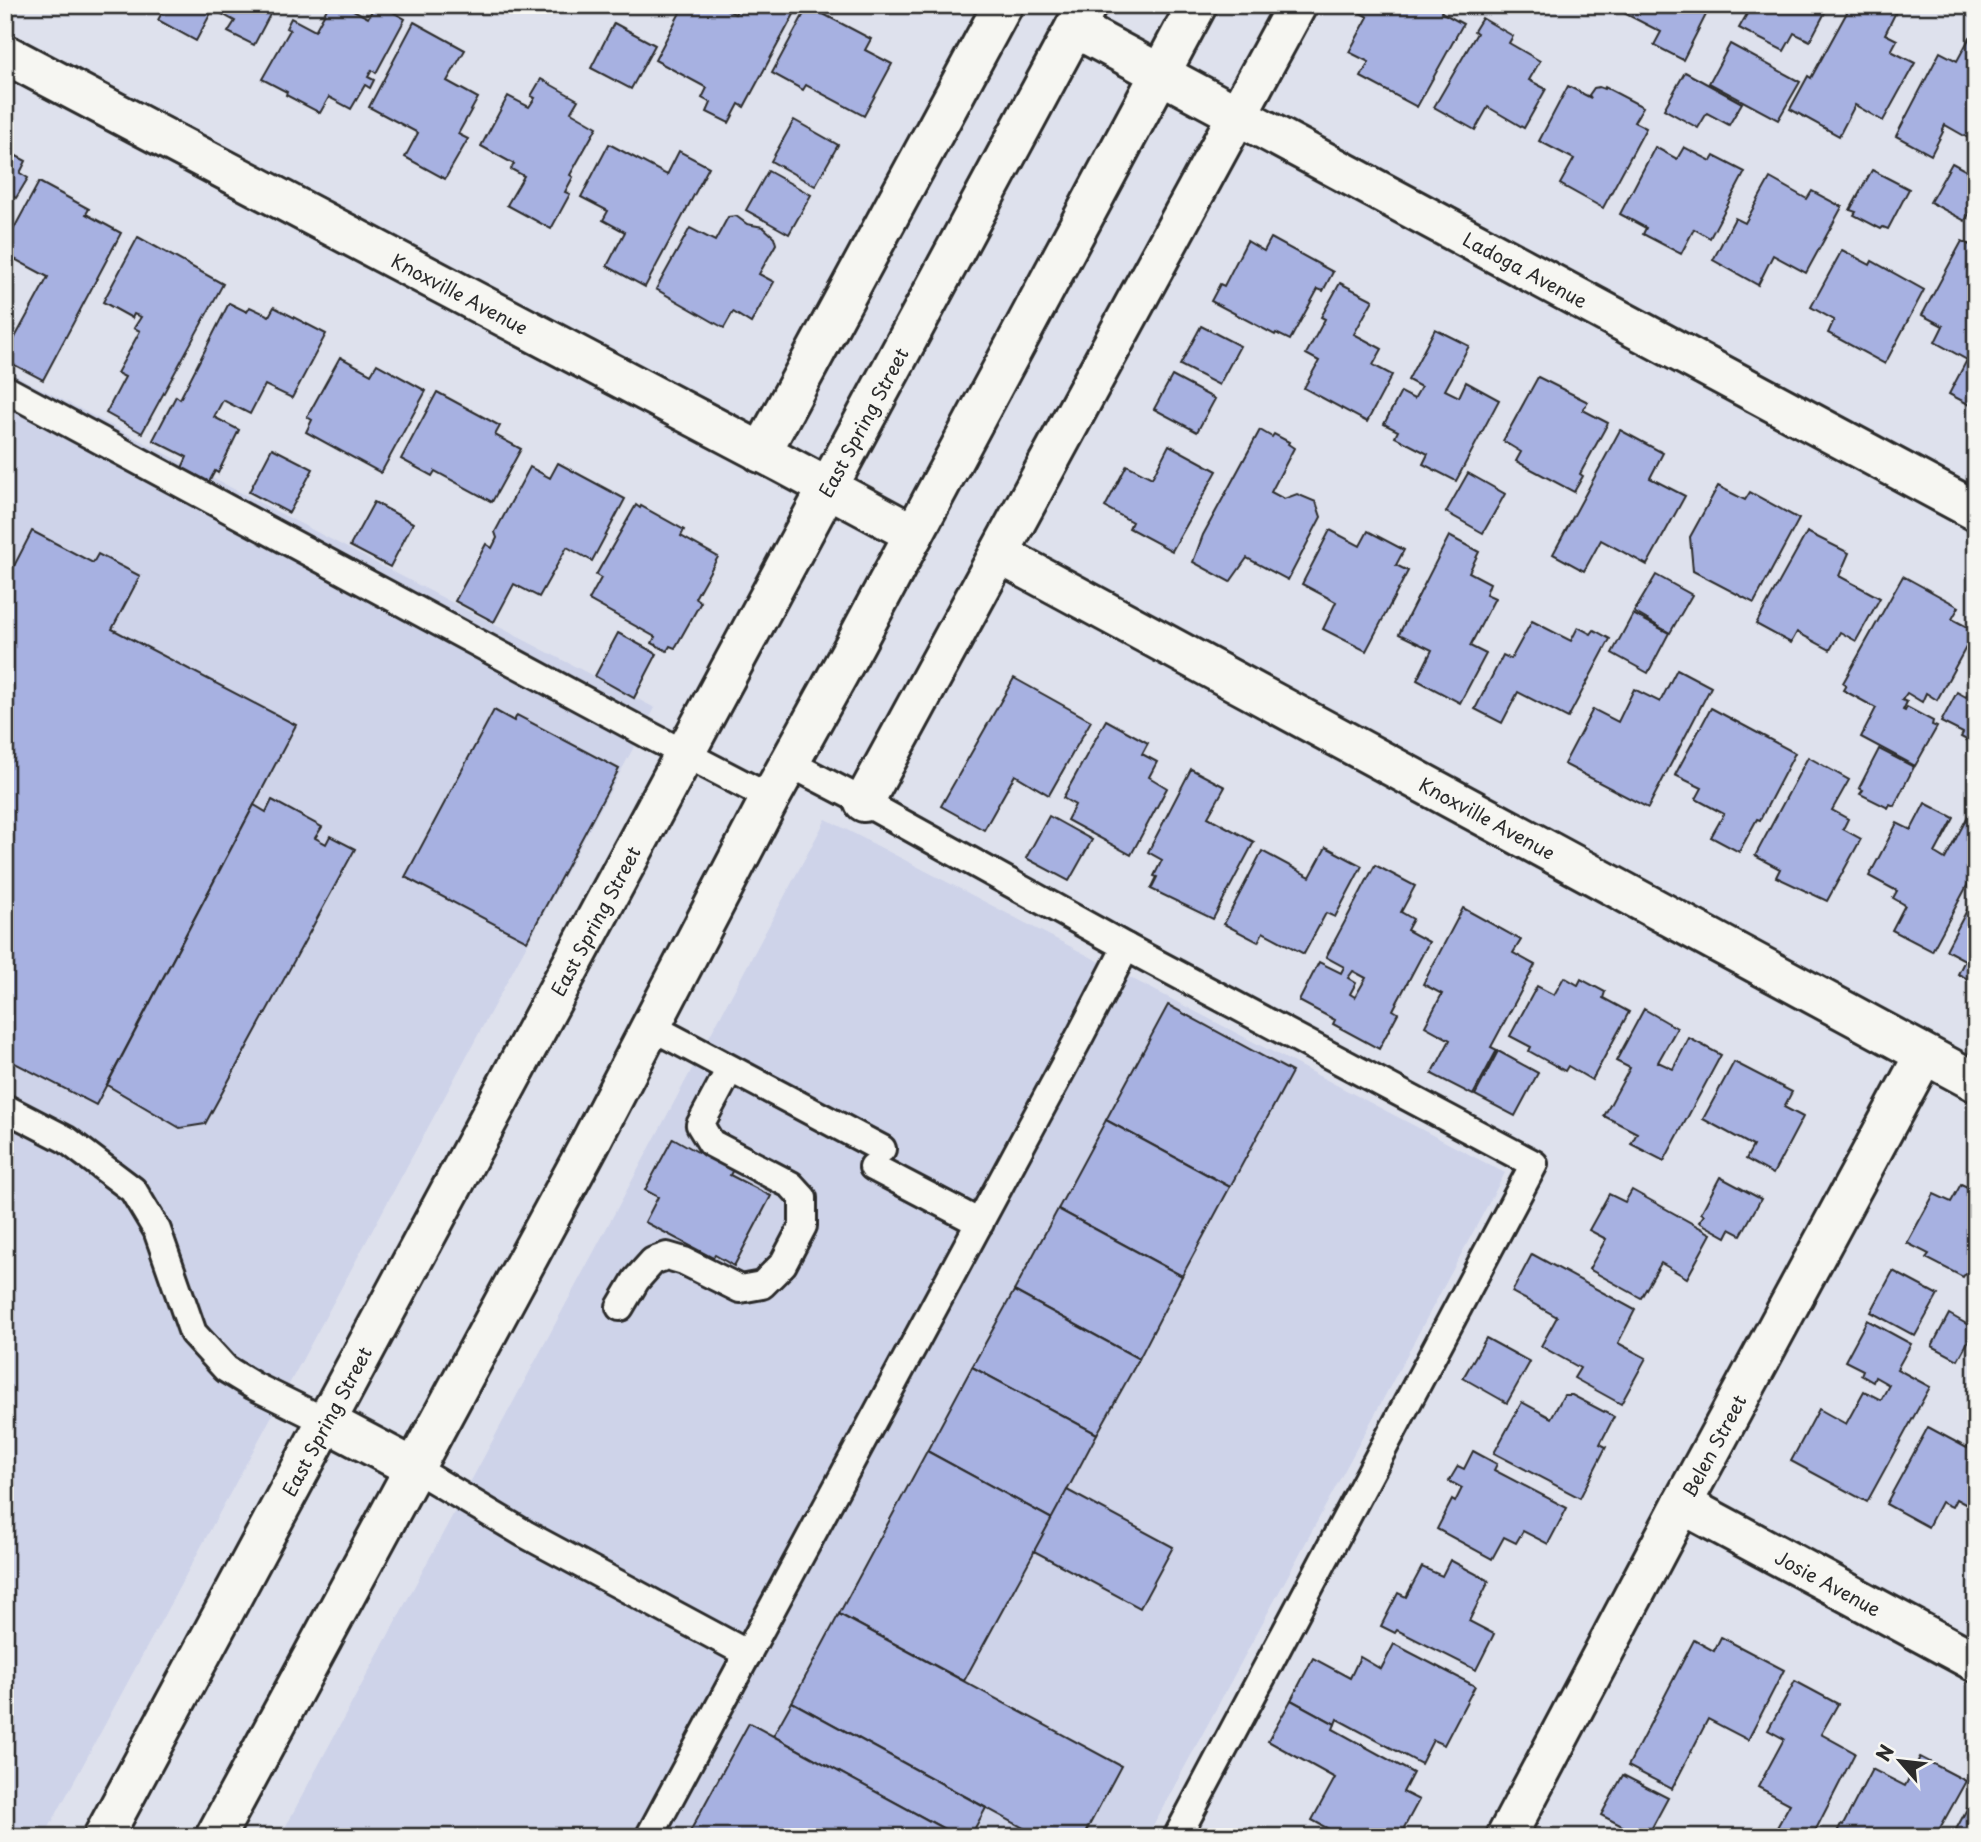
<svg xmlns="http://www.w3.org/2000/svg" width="1981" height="1842" viewBox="0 0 1981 1842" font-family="'Playpen Sans',sans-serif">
<rect width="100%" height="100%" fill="#dee1ed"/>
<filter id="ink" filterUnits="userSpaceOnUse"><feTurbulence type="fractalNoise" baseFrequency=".0143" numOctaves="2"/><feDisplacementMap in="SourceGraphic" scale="14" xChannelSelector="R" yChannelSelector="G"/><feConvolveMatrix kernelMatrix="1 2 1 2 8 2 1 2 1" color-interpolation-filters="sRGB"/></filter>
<g filter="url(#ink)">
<g fill="#ced3e9">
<path d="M5 370 655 708 44 1837H5Z"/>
<path d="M826 819 1505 1173 1147 1837H280Z"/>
</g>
<g fill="#a7b1e1" stroke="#2b2b2b" stroke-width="2" fill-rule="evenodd">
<path d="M166 5H275L254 45 228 32 235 21 213 9 196 41 158 20Z"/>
<path d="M329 5H344L368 18 375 5H380L405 19 376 73 372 70 368 77 374 80 370 88 365 85 351 109 329 97 320 113 286 95 287 92 262 79 290 30 286 28 291 18 315 31Z"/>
<path d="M684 5H718L735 14 740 5H799L744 107 739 104 729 123 707 112 711 103 702 98 707 88 655 60Z"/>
<path d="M1355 5H1445L1441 12 1463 24 1417 107 1361 77 1369 62 1349 52 1368 17 1353 9Z"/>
<path d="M1625 5H1711L1683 60 1654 45 1661 32 1624 13 1627 6Z"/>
<path d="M1730 5H1829L1810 41 1794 33 1784 51 1739 28 1747 14Z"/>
<path d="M1851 5H1893L1898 8 1885 34 1897 40 1891 51 1915 63 1883 121 1855 105 1839 136 1790 109 1808 76 1811 78Z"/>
<path d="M808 6 871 39 865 50 892 64 864 116 806 85 803 90 772 73Z"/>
<path d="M1482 18 1513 36 1509 43 1540 61 1529 80 1546 89 1524 128 1488 107 1475 130 1434 107 1477 33 1474 31Z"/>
<path d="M414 22 465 50 447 81 478 98 458 134 468 139 445 179 405 157 418 133 369 107Z"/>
<path d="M614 23 655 45 631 89 591 68Z"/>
<path d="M1970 37 1976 40V136L1971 133 1968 138 1945 125 1942 131 1943 132 1931 155 1896 136 1940 52 1957 61Z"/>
<path d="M1730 44 1800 82 1778 120 1709 83Z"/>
<path d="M1685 72 1742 103 1729 125 1707 113 1698 128 1664 109Z"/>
<path d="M541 79 578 100 571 112 597 127 570 175 573 177 565 192 570 194 551 229 507 205 524 176 511 169 514 164 481 146 508 96 529 107 535 98 531 96Z"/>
<path d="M1568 86 1591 98 1589 95 1594 88 1599 87 1604 89 1605 87 1643 107 1634 122 1646 128 1603 208 1560 184 1574 159 1539 141Z"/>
<path d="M794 120 838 145 815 186 771 161Z"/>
<path d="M609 144 667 175 679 151 709 167 645 287 607 266 625 232 603 220 608 211 581 197Z"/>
<path d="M1655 147 1677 159 1684 147 1711 161 1714 156 1745 172 1710 238 1694 229 1681 254 1643 234 1646 228 1620 214Z"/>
<path d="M5 150 26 161 20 173 28 178 16 198 9 194 5 200Z"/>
<path d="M1952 163 1976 176V201L1965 221 1930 202Z"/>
<path d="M1872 170 1909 189 1888 229 1883 227 1881 229 1854 215 1856 212 1850 210Z"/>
<path d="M768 171 811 195 789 234 746 210Z"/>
<path d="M1770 178 1807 199 1812 191 1842 207 1806 273 1773 255 1758 285 1713 260 1735 218 1745 223Z"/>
<path d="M39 182 89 209 86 214 121 233 43 380 5 360V356L48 277 5 254V245Z"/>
<path d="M736 216 747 224 763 227 774 237 776 244 759 274 774 282 751 323 733 312 724 328 656 289 690 228 715 241 728 217Z"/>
<path d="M138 237 223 284 142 433 106 413 125 377 117 373 140 331 134 328 141 317 134 314 132 318 103 302Z"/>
<path d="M1271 238 1333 272 1323 291 1318 289 1290 340 1276 333 1275 335 1211 301 1220 284 1224 286 1247 241 1264 251Z"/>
<path d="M1962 241 1976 248V408L1949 394 1967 360 1935 342 1943 326 1922 315Z"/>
<path d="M1842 250 1870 265 1872 261 1924 290 1885 364 1828 333 1834 320 1811 307Z"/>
<path d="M1340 283 1373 300 1354 334 1382 349 1373 365 1392 375 1367 422 1304 388 1319 361 1306 354 1325 319 1321 317Z"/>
<path d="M229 303 247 312 250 307 269 316 274 307 326 334 292 398 265 385 250 414 223 400 214 417 239 430 218 473 215 471 209 482 182 468 187 457 153 440 176 396 180 399Z"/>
<path d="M1201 326 1240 346 1219 385 1180 365Z"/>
<path d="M1435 329 1469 346 1445 390 1459 397 1466 382 1499 400 1456 481 1423 464 1428 454 1395 437 1398 431 1384 424 1401 392 1414 399 1421 387 1408 380Z"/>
<path d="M340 357 371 374 377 364 426 391 381 473 306 432 312 420 307 417Z"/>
<path d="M1172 376 1215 399 1197 432 1154 409Z"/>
<path d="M1538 377 1588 402 1583 410 1608 423 1580 474 1583 476 1574 492 1516 461 1521 452 1503 441Z"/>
<path d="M437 392 500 426 495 435 521 449 492 502 435 471 432 476 401 459Z"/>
<path d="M1260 430 1272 437 1274 434 1289 442 1288 444 1294 448 1271 492 1284 499 1297 494 1316 502 1321 517 1288 580 1247 558 1230 582 1193 562 1203 535Z"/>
<path d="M1620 430 1663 453 1650 478 1685 496 1647 565 1601 540 1584 571 1553 554Z"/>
<path d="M1169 445 1217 471 1172 551 1129 528 1132 522 1105 507 1127 465 1152 478Z"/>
<path d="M272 448 313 469 289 513 249 492Z"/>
<path d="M558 463 625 499 592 561 567 547 539 597 514 584 494 622 455 601 486 544 492 548 497 538 495 532 530 467 550 478Z"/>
<path d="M1468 473 1505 494 1483 533 1446 512Z"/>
<path d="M1718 486 1745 500 1750 492 1799 519 1754 603 1693 571 1690 537Z"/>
<path d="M374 502 413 523 390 567 350 546Z"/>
<path d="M636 505 640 508 641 506 684 530 681 536 718 557 695 598 701 602 675 648 670 646 667 651 652 643 655 637 589 600 601 578 596 575Z"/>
<path d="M1330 530 1360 546 1368 531 1404 550 1396 565 1408 571 1366 651 1323 629 1336 602 1302 584Z"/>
<path d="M32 531 93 563 98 554 140 576 112 629 296 725 96 1105 5 1058V564L13 568Z"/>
<path d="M1807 532 1849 553 1839 576 1880 598 1856 641 1840 632 1830 650 1797 632 1791 643 1756 624Z"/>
<path d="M1449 536 1479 552 1469 572 1490 583 1486 594 1495 598 1470 646 1486 654 1460 703 1417 680 1432 650 1399 634Z"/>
<path d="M1656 575 1692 595 1670 633 1634 612Z"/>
<path d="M1903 576 1959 607 1952 619 1975 631 1937 700 1926 693 1922 702 1907 693 1902 700 1907 702 1903 710 1905 711 1907 707 1933 721 1932 725 1937 727 1915 766 1861 737 1876 708 1843 690 1846 685 1843 683Z"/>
<path d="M1633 614 1669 633 1648 673 1612 653Z"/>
<path d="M1532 621 1571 641 1578 627 1591 634 1594 630 1610 639 1568 718 1518 692 1502 723 1475 709 1503 655 1511 659Z"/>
<path d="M618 633 657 654 634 698 595 676Z"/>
<path d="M1677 669 1711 687 1648 808 1564 764 1593 709 1618 722 1634 689 1660 702Z"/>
<path d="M1014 678 1091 721 1049 795 1015 775 984 830 941 806Z"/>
<path d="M1976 678V745L1961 737 1963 733 1941 722 1957 692 1966 697Z"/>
<path d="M1711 708 1795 753 1760 820 1757 819 1739 852 1711 837 1724 814 1696 799 1702 788 1675 775Z"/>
<path d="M494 710 514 721 517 715 619 769 527 941 405 877Z"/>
<path d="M1106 720 1148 743 1142 754 1157 762 1149 777 1167 788 1131 855 1067 820 1075 805 1063 798Z"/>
<path d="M1879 749 1914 767 1894 806 1890 804 1888 808 1860 794 1863 790 1859 788Z"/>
<path d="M1808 757 1849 780 1832 810 1848 819 1843 829 1861 839 1827 901 1776 877 1780 869 1755 856Z"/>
<path d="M1191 769 1225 787 1208 817 1254 842 1213 919 1151 889 1157 877 1154 876 1162 860 1148 852Z"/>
<path d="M272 800 322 827 315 838 326 844 330 836 355 849 205 1124 180 1128 107 1085 254 805 266 812Z"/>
<path d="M1925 803 1954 818 1935 853 1945 859 1968 816 1976 820V869L1932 951 1892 930 1905 905 1893 898 1897 891 1869 876 1897 823 1911 830Z"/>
<path d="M1049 816 1092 840 1069 881 1026 858Z"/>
<path d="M1326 847 1362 866 1335 917 1326 913 1304 954 1263 932 1258 942 1224 924 1262 851 1310 877Z"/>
<path d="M1375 865 1415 886 1401 912 1413 919 1407 930 1429 942 1393 1010 1398 1013 1379 1049 1333 1024 1335 1020 1299 1001 1319 962 1341 973 1344 967 1326 957ZM1353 971 1366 978 1355 997 1350 994 1356 983 1348 978Z"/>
<path d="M1976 893V983L1958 974 1965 960 1946 950Z"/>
<path d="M1463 908 1521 940 1513 953 1535 965 1491 1047 1497 1050 1473 1095 1432 1074 1450 1040 1425 1026 1442 994 1423 984Z"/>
<path d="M1564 977 1578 985 1581 979 1605 992 1603 998 1629 1012 1592 1080 1568 1066 1565 1071 1529 1051 1531 1047 1510 1036 1537 986 1554 995Z"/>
<path d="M1168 1005 1292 1072 1230 1187 1106 1120Z"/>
<path d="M1644 1009 1677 1028 1658 1062 1673 1069 1689 1038 1721 1055 1664 1161 1631 1144 1637 1133 1604 1116 1630 1068 1616 1061Z"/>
<path d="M1498 1051 1538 1073 1515 1116 1475 1095Z"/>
<path d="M1734 1062 1792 1092 1784 1107 1803 1117 1773 1174 1746 1159 1753 1146 1703 1119Z"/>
<path d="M1106 1120 1230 1187 1182 1276 1058 1209Z"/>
<path d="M673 1138 710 1159 716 1149 738 1161 730 1175 771 1196 734 1266 715 1255 713 1258 645 1222 658 1197 645 1190Z"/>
<path d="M1720 1177 1761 1199 1741 1235 1730 1229 1726 1237 1699 1222 1704 1215 1701 1213Z"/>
<path d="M1961 1184 1976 1191V1279L1965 1274 1963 1277 1926 1258 1929 1254 1907 1243 1934 1194 1951 1202Z"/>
<path d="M1632 1190 1711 1234 1687 1278 1661 1263 1641 1298 1589 1269 1606 1239 1589 1230 1609 1194 1625 1202Z"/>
<path d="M1058 1209 1182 1276 1139 1359 1014 1291Z"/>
<path d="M1532 1254 1635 1310 1618 1343 1646 1358 1621 1404 1574 1378 1580 1368 1541 1346 1557 1317 1512 1292Z"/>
<path d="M1893 1271 1938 1295 1915 1336 1871 1312Z"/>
<path d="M1014 1291 1139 1359 1097 1434 972 1367Z"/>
<path d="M1949 1314 1975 1329 1958 1360 1932 1346Z"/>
<path d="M1867 1320 1911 1344 1897 1369 1930 1387 1867 1502 1791 1461 1819 1409 1846 1424 1864 1391 1881 1400 1889 1385 1875 1377 1873 1382 1861 1375 1863 1370 1845 1361Z"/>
<path d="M1486 1338 1530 1362 1507 1403 1463 1378Z"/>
<path d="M972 1367 1097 1434 1052 1519 927 1451Z"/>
<path d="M1564 1395H1572L1614 1417 1600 1444 1606 1447 1580 1498 1494 1453 1522 1402 1551 1418Z"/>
<path d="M1928 1427 1967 1448 1971 1439 1976 1442V1510L1956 1499 1952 1507 1941 1502 1928 1527 1886 1504Z"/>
<path d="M927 1451 1052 1519 964 1681 839 1614Z"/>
<path d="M1473 1451 1497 1464 1494 1470 1567 1508 1548 1544 1523 1531 1516 1543 1504 1537 1492 1559 1437 1529 1452 1500 1455 1502 1462 1488 1449 1481 1458 1466 1464 1469Z"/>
<path d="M1067 1490 1173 1547 1140 1608 1034 1551Z"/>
<path d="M1450 1560 1489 1581 1469 1621 1494 1634 1476 1670 1397 1630 1395 1633 1381 1626 1398 1593 1406 1597 1422 1567 1442 1576Z"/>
<path d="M839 1614 1121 1766 1083 1837H1040L792 1702Z"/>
<path d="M1721 1637 1784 1670 1748 1740 1708 1719 1672 1789 1628 1766 1694 1640 1714 1651Z"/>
<path d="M1394 1644 1475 1686 1444 1745 1433 1740 1421 1764 1337 1719 1335 1724 1291 1700 1313 1658 1350 1678 1360 1657 1381 1669Z"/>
<path d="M1795 1681 1838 1704 1821 1734 1855 1753 1812 1837H1786L1775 1831 1790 1804 1758 1787 1784 1739 1768 1730Z"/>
<path d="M1291 1700 1335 1724 1333 1729 1413 1773 1403 1792 1419 1800 1399 1837H1343L1312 1820 1335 1778 1268 1741Z"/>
<path d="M792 1702 986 1808 970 1837H959L773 1736Z"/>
<path d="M749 1723 773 1736 959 1837H687Z"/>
<path d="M1920 1757 1966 1781 1935 1837H1840L1836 1834 1841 1824 1843 1825 1872 1769 1905 1786Z"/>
<path d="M1623 1775 1668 1798 1647 1837H1643L1601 1815Z"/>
<path d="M1976 1792V1837H1952Z"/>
</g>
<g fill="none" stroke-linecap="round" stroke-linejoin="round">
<g stroke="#2b2b2b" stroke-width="32">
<g id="lane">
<path d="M5 389 649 735 770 798"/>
<path d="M789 763 864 802 1126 947 1534 1164 1177 1837"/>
<path d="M650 1026 882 1149"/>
<path d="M5 1108 67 1140 133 1190 157 1230 193 1333 226 1369 254 1386 325 1421"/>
<path d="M873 1167 980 1223"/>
<path d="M620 1307 636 1280 653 1261 667 1256 684 1261 740 1289 762 1285 783 1264 803 1226V1198L791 1185 711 1143 700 1125 730 1069"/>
<path d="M414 1468 525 1534 748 1654"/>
<path d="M649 1837 1081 1034 1126 947"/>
</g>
</g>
<g stroke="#2b2b2b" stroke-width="44">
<g id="street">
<path id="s1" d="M1075 28 1976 511"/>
<path id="s2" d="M5 54 784 464 914 534"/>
<path d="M761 453 1003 5"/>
<path id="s3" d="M999 554 1976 1082"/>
<path d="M864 802 1297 5"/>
<path id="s4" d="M1682 1504 1976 1662"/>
<path id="s5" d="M1506 1837 1682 1504 1924 1055"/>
</g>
</g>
<g stroke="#2b2b2b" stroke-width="44">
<g id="secondary">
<path d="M325 1421 414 1468"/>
<path id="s6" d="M103 1837 1087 5"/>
<path d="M215 1837 589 1145 770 798 855 644 1197 5"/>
</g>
</g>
<use href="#lane" stroke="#f6f6f2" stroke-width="26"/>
<use href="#street" stroke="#f6f6f2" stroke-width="38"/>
<use href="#secondary" stroke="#f6f6f2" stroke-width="38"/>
</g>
</g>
<g text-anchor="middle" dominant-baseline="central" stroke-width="5" stroke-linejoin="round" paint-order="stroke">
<g font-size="19" fill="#2b2b2b" stroke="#f6f6f2">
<text stroke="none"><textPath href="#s1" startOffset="511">Ladoga Avenue</textPath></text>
<text stroke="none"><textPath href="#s2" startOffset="514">Knoxville Avenue</textPath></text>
<text stroke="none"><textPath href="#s6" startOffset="1606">East Spring Street</textPath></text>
<text stroke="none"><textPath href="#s3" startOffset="555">Knoxville Avenue</textPath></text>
<text stroke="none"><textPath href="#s6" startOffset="1040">East Spring Street</textPath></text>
<text stroke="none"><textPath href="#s6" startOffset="472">East Spring Street</textPath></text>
<text stroke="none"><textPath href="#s5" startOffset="443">Belen Street</textPath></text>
<text stroke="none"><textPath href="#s4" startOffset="166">Josie Avenue</textPath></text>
</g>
</g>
<rect width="1981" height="1842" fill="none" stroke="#f6f6f2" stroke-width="28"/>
<rect x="14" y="14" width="1953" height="1814" fill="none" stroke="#2b2b2b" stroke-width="2.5" filter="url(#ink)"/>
<g transform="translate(1900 1761) rotate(298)" stroke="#f6f6f2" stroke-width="5" paint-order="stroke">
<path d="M0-5L12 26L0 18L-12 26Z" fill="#2b2b2b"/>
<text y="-10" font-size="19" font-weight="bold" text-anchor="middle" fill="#2b2b2b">N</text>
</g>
</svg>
